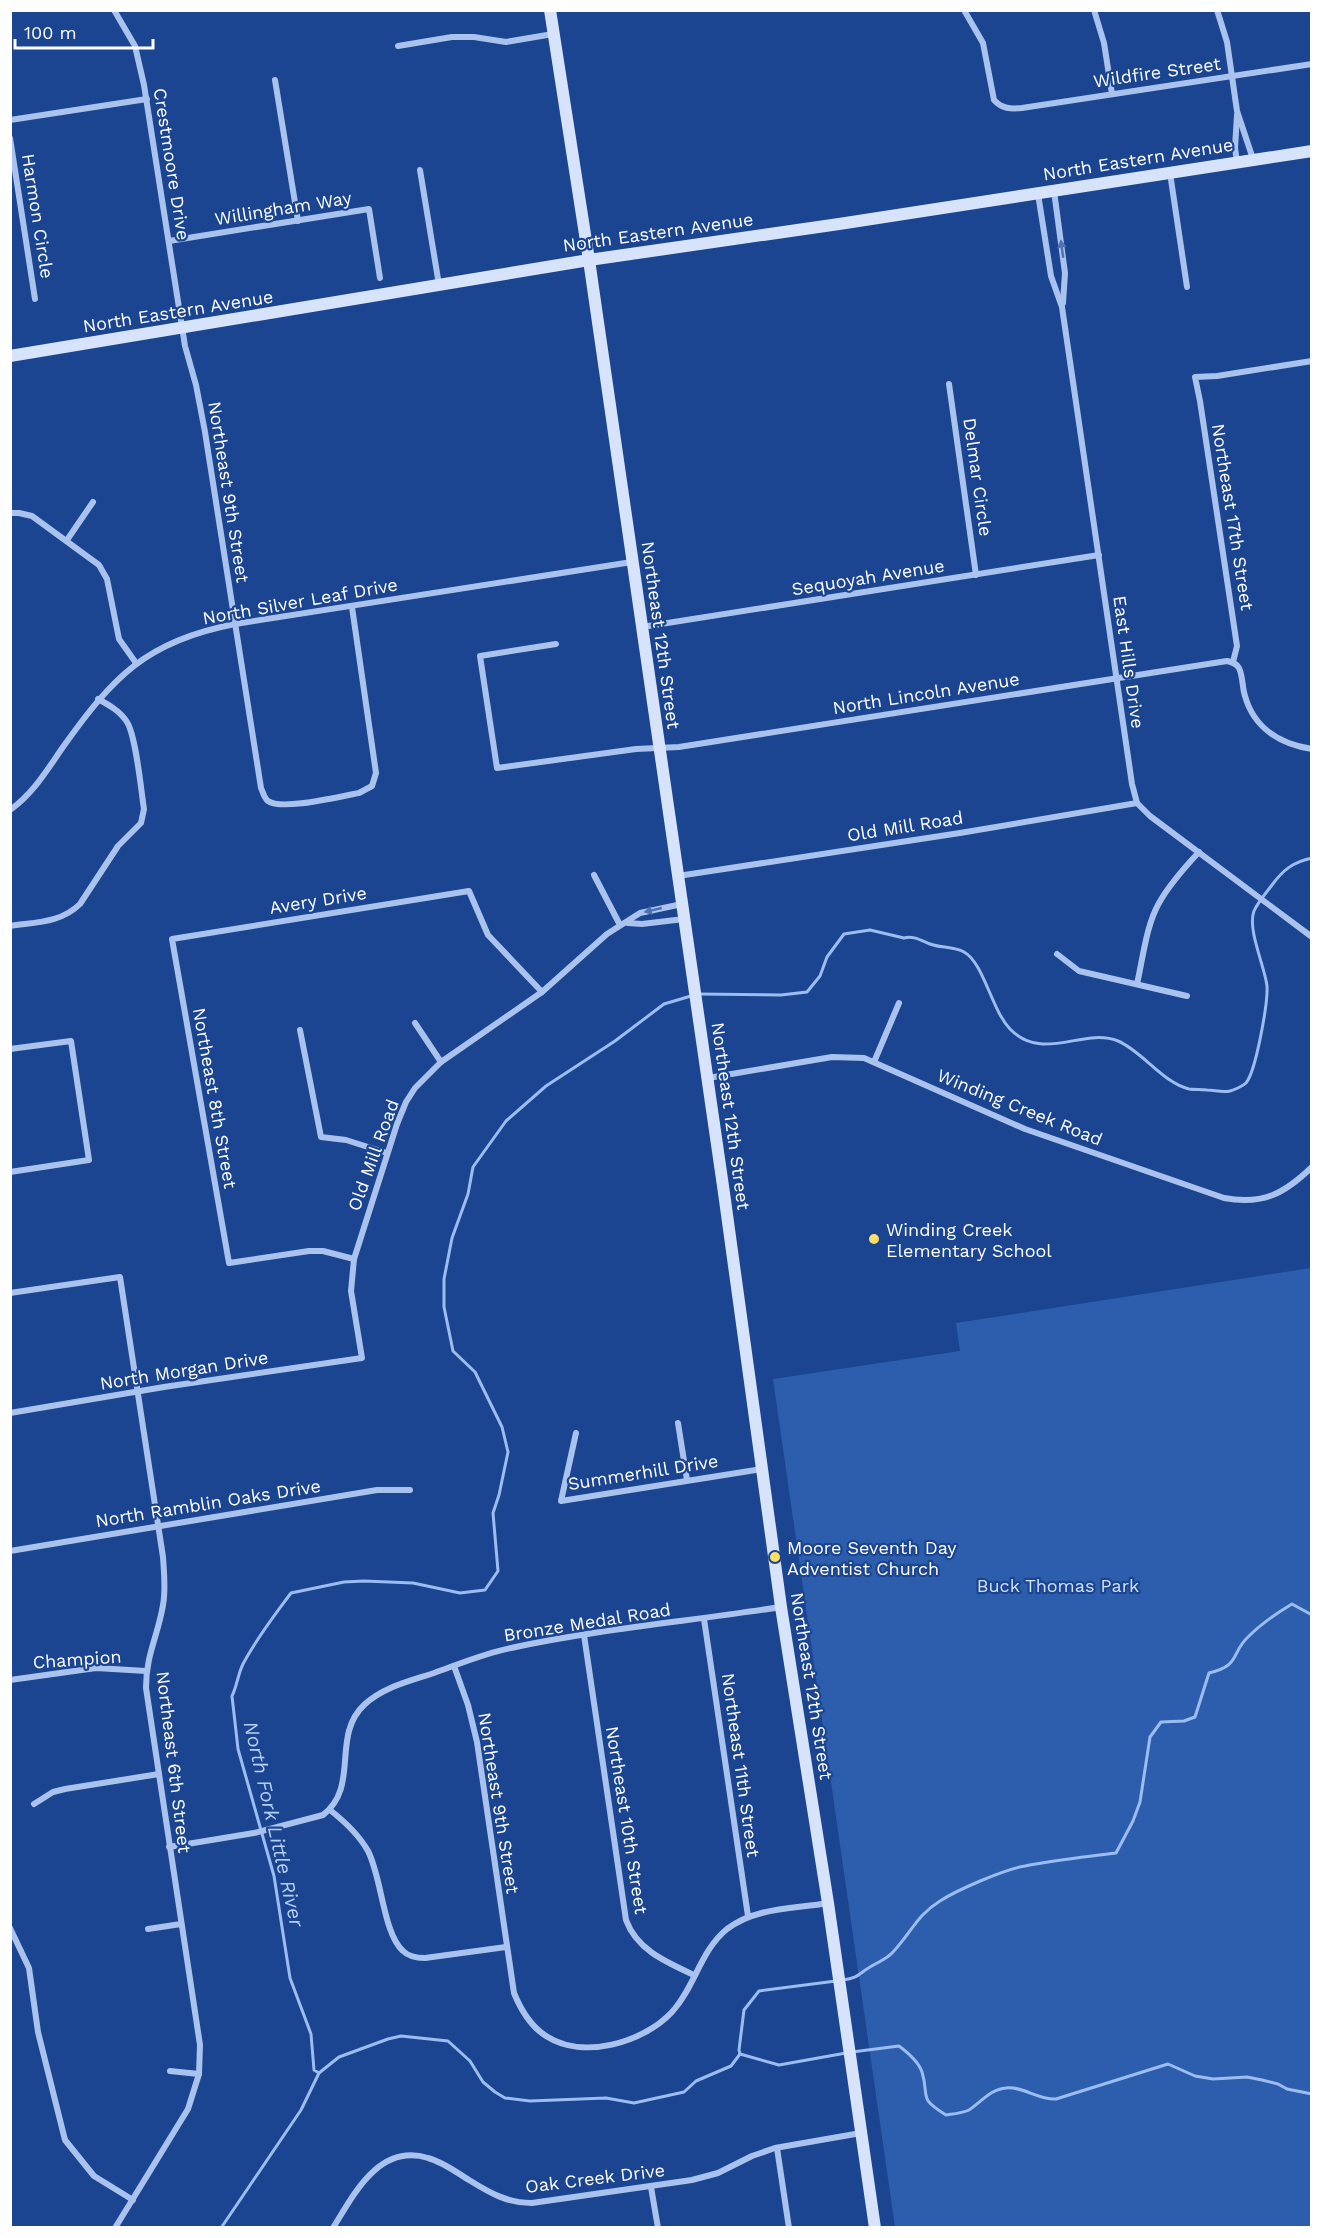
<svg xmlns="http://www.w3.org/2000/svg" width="1322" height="2238" viewBox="0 0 1322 2238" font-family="'Work Sans',sans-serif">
<rect width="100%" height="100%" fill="#1b4590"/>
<path fill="#2d5eae" d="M1311 1268V2227H895L773 1379 960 1351 956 1323Z"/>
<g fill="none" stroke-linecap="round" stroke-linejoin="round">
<g stroke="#9cbdf1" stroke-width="3">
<path d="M698 994 781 995 807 992 820 976 827 957 844 934 870 930 904 938C913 935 922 941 930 944 940 948 954 946 964 952 984 963 991 1009 1010 1029 1043 1063 1083 1027 1118 1041 1142 1051 1163 1083 1189 1089 1195 1090 1201 1089 1207 1090 1214 1090 1223 1093 1230 1091 1234 1090 1243 1086 1246 1083 1256 1071 1268 1003 1267 986 1265 967 1247 929 1254 911 1258 902 1266 893 1272 885 1283 870 1293 862 1312 858"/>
<path d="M843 1980C859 1978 858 1974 870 1967 878 1962 887 1959 893 1952 911 1933 917 1915 940 1901 957 1890 1005 1869 1025 1866 1055 1860 1086 1857 1116 1853L1133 1821 1140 1802 1150 1737 1161 1722 1184 1721 1195 1717 1209 1673C1242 1665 1230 1653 1249 1636 1262 1623 1277 1613 1292 1604L1312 1615"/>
<path d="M852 2052 899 2046C907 2052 919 2063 922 2072 930 2098 917 2097 946 2115 953 2114 963 2113 969 2110 981 2102 991 2089 1006 2088 1023 2086 1038 2100 1056 2099L1168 2064 1195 2076 1213 2079 1247 2077 1262 2080 1278 2084 1287 2089 1312 2094"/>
<path d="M740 2054 779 2065 846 2053"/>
<path d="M319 2073 314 2070 311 2034 290 1978 274 1876 238 1749 232 1696C237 1686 238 1674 243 1664 256 1639 274 1616 291 1593L344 1582 364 1581 413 1583 460 1593 485 1590 498 1571 493 1513 499 1495 508 1452 502 1427 475 1372 453 1351 444 1307V1279L452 1238 468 1194 473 1167 506 1121 546 1086 615 1041 664 1004 691 996"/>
<path d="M221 2228 301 2110 319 2073 339 2057 388 2039 401 2036 448 2041 470 2061 483 2082 495 2092 505 2098 530 2101 606 2098 634 2103 684 2092 696 2081 731 2066 740 2054 739 2050 744 2010 759 1991 836 1981"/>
</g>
<g stroke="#a9c3ee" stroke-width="6">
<path d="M114 10 135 46 144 85 185 346 196 385 205 432 261 788C263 792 264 798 268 801 282 811 341 796 359 793L372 786 376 773 352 607"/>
<path d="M964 10 983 43 994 100C1002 109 1011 109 1022 108L1312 64"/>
<path d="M1094 10 1104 43 1112 94"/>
<path d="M1217 10 1227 42 1237 111 1253 159"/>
<path d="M398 46 452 37H474L506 42 553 34"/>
<path d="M275 80 298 221"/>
<path d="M1237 115 1235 148 1237 162"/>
<path d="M10 120 147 99"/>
<path d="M10 138 35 299"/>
<path d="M420 170 439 285"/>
<path d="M1170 173 1187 287"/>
<path d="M1054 191 1065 273 1063 303"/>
<path d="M1038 194 1051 276 1062 307 1132 784 1137 803 1150 816 1312 937"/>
<path d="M169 241 369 209 380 278"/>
<path d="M949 384 976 575"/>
<path d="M10 513H19L32 516 99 565 107 579 119 639 136 663"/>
<path d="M67 540 93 502"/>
<path d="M642 627 1099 555"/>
<path d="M556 644 480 656 497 768 636 749 679 747 1227 661C1232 662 1236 663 1239 668 1243 676 1242 687 1245 696 1254 728 1280 744 1312 749"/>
<path d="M1233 662 1237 646 1200 401 1195 377 1217 376 1312 361"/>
<path d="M10 810C33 794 47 770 63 747 113 677 146 641 235 624L632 562"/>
<path d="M594 875 620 925"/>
<path d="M678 876 960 833 1137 803"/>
<path d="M628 923 642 924 684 919"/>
<path d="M10 926C35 922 61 923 80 904L118 846 141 823 144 809C141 790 136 736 127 722 120 711 109 705 98 699"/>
<path d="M1057 954 1079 971 1187 996"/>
<path d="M1137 984C1143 958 1146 926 1159 903 1169 885 1185 867 1199 852"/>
<path d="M415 1023 441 1062"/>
<path d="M300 1030 321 1137 346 1140 387 1153"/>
<path d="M10 1049 71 1041 89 1160 10 1172"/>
<path d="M874 1062 899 1003"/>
<path d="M708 1078 832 1057 864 1058 1025 1129 1224 1198C1263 1205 1284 1194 1312 1167"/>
<path d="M354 1259 323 1251H309L229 1263 172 939 469 891 488 935 542 992"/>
<path d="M10 1293 120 1277 163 1557C164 1573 166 1589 163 1605 158 1636 146 1654 146 1688L200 2045 199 2074 188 2109 115 2228"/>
<path d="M10 1413 164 1387 362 1358 351 1291 354 1259 397 1124 406 1102 415 1088 441 1062 542 992 607 934 640 913 682 904"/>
<path d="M678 1423 687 1480"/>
<path d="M576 1433 561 1501 762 1469"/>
<path d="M10 1551 377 1490H410"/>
<path d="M704 1619 748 1916"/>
<path d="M584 1635 626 1920C637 1950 666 1962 694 1975"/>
<path d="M454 1666 468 1705 477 1742 514 1993C521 2010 530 2026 546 2036 583 2060 643 2043 672 2012 695 1987 700 1951 727 1929 756 1907 794 1909 828 1903"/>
<path d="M10 1680 96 1668 146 1671"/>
<path d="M34 1804 53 1792 65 1789 159 1774"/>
<path d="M330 1810C344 1821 359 1835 368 1851 382 1878 383 1933 403 1951 409 1957 417 1958 425 1958L506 1947"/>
<path d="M169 1847 254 1833 323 1815C360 1787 331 1736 364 1705 383 1687 410 1681 434 1673 459 1664 485 1653 511 1648 599 1629 692 1621 781 1607"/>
<path d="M10 1928 29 1968 38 2032 65 2140 94 2176 133 2200"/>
<path d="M148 1929 181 1924"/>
<path d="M170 2071 199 2074"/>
<path d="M777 2148 789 2228"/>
<path d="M651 2187 658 2228"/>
<path d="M333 2228C354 2194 379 2143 428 2158 443 2162 456 2172 469 2180 490 2193 507 2203 532 2203L692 2180 718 2173 752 2156 775 2148 861 2133"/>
</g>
<g stroke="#d7e3fa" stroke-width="12">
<path d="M550 10 589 260 724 1193 781 1607 828 1903 875 2228"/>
<path d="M10 356 589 260 839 224 1312 151"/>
</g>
</g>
<defs><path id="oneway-solid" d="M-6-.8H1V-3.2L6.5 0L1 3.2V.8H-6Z" transform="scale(1.5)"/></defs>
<g fill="#4d71b1">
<use href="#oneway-solid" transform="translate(1062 249) rotate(-98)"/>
<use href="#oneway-solid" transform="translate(653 910) rotate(167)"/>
</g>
<g fill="#ffde67" stroke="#1b4590" stroke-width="2">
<circle cx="874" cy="1239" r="6"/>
<circle cx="775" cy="1557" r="6"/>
</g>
<g text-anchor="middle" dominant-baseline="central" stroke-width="4.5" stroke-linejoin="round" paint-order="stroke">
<g font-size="18" fill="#fff" stroke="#1b4590">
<text transform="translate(1157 72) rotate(-8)">Wildfire Street</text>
<text transform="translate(1138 159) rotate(-9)">North Eastern Avenue</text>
<text transform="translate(172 164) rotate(81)">Crestmoore Drive</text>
<text transform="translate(283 208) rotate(-9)">Willingham Way</text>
<text transform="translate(38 216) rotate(81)">Harmon Circle</text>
<text transform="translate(658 232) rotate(-8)">North Eastern Avenue</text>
<text transform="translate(178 311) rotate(-9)">North Eastern Avenue</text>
<text transform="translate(978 477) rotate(82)">Delmar Circle</text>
<text transform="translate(229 492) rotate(81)">Northeast 9th Street</text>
<text transform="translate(1233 517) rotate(81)">Northeast 17th Street</text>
<text transform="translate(868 577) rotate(-9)">Sequoyah Avenue</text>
<text transform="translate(300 601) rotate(-10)">North Silver Leaf Drive</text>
<text transform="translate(661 635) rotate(82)">Northeast 12th Street</text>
<text transform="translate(1129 662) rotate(82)">East Hills Drive</text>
<text transform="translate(926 693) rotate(-9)">North Lincoln Avenue</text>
<text transform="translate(905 826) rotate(-9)">Old Mill Road</text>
<text transform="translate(318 900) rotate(-9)">Avery Drive</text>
<text transform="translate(215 1098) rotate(80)">Northeast 8th Street</text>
<text transform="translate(1020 1107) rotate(22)">Winding Creek Road</text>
<text transform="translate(731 1116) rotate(82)">Northeast 12th Street</text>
<text transform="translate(373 1155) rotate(-70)">Old Mill Road</text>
<text transform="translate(184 1370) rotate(-9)">North Morgan Drive</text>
<text transform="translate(643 1472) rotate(-9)">Summerhill Drive</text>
<text transform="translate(208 1503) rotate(-9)">North Ramblin Oaks Drive</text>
<text transform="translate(587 1622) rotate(-9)">Bronze Medal Road</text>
<text transform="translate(77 1659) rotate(-4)">Champion</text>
<text transform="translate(812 1686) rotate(81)">Northeast 12th Street</text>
<text transform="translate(174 1762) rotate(83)">Northeast 6th Street</text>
<text transform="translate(741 1765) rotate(82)">Northeast 11th Street</text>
<text transform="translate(499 1803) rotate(81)">Northeast 9th Street</text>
<text transform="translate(627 1820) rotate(81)">Northeast 10th Street</text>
<text transform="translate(595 2178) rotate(-7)">Oak Creek Drive</text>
</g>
<g font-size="18" fill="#fff" stroke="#1b4590" text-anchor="start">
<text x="886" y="1229">Winding Creek<tspan x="886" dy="21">Elementary School</tspan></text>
<text x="787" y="1547">Moore Seventh Day<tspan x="787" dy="21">Adventist Church</tspan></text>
</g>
<g font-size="18" fill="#cfe0fa" stroke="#1b4590">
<text x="1058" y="1585">Buck Thomas Park</text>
</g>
<g font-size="20" font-style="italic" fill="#b5cef5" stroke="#1b4590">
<text transform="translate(274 1824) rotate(77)">North Fork Little River</text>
</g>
</g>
<rect width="1322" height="2238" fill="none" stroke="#ffffff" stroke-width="24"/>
<path d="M15 39v9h138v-9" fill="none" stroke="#ffffff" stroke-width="3"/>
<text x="24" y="39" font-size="18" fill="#ffffff" stroke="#1b4590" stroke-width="4.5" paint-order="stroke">100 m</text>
</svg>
